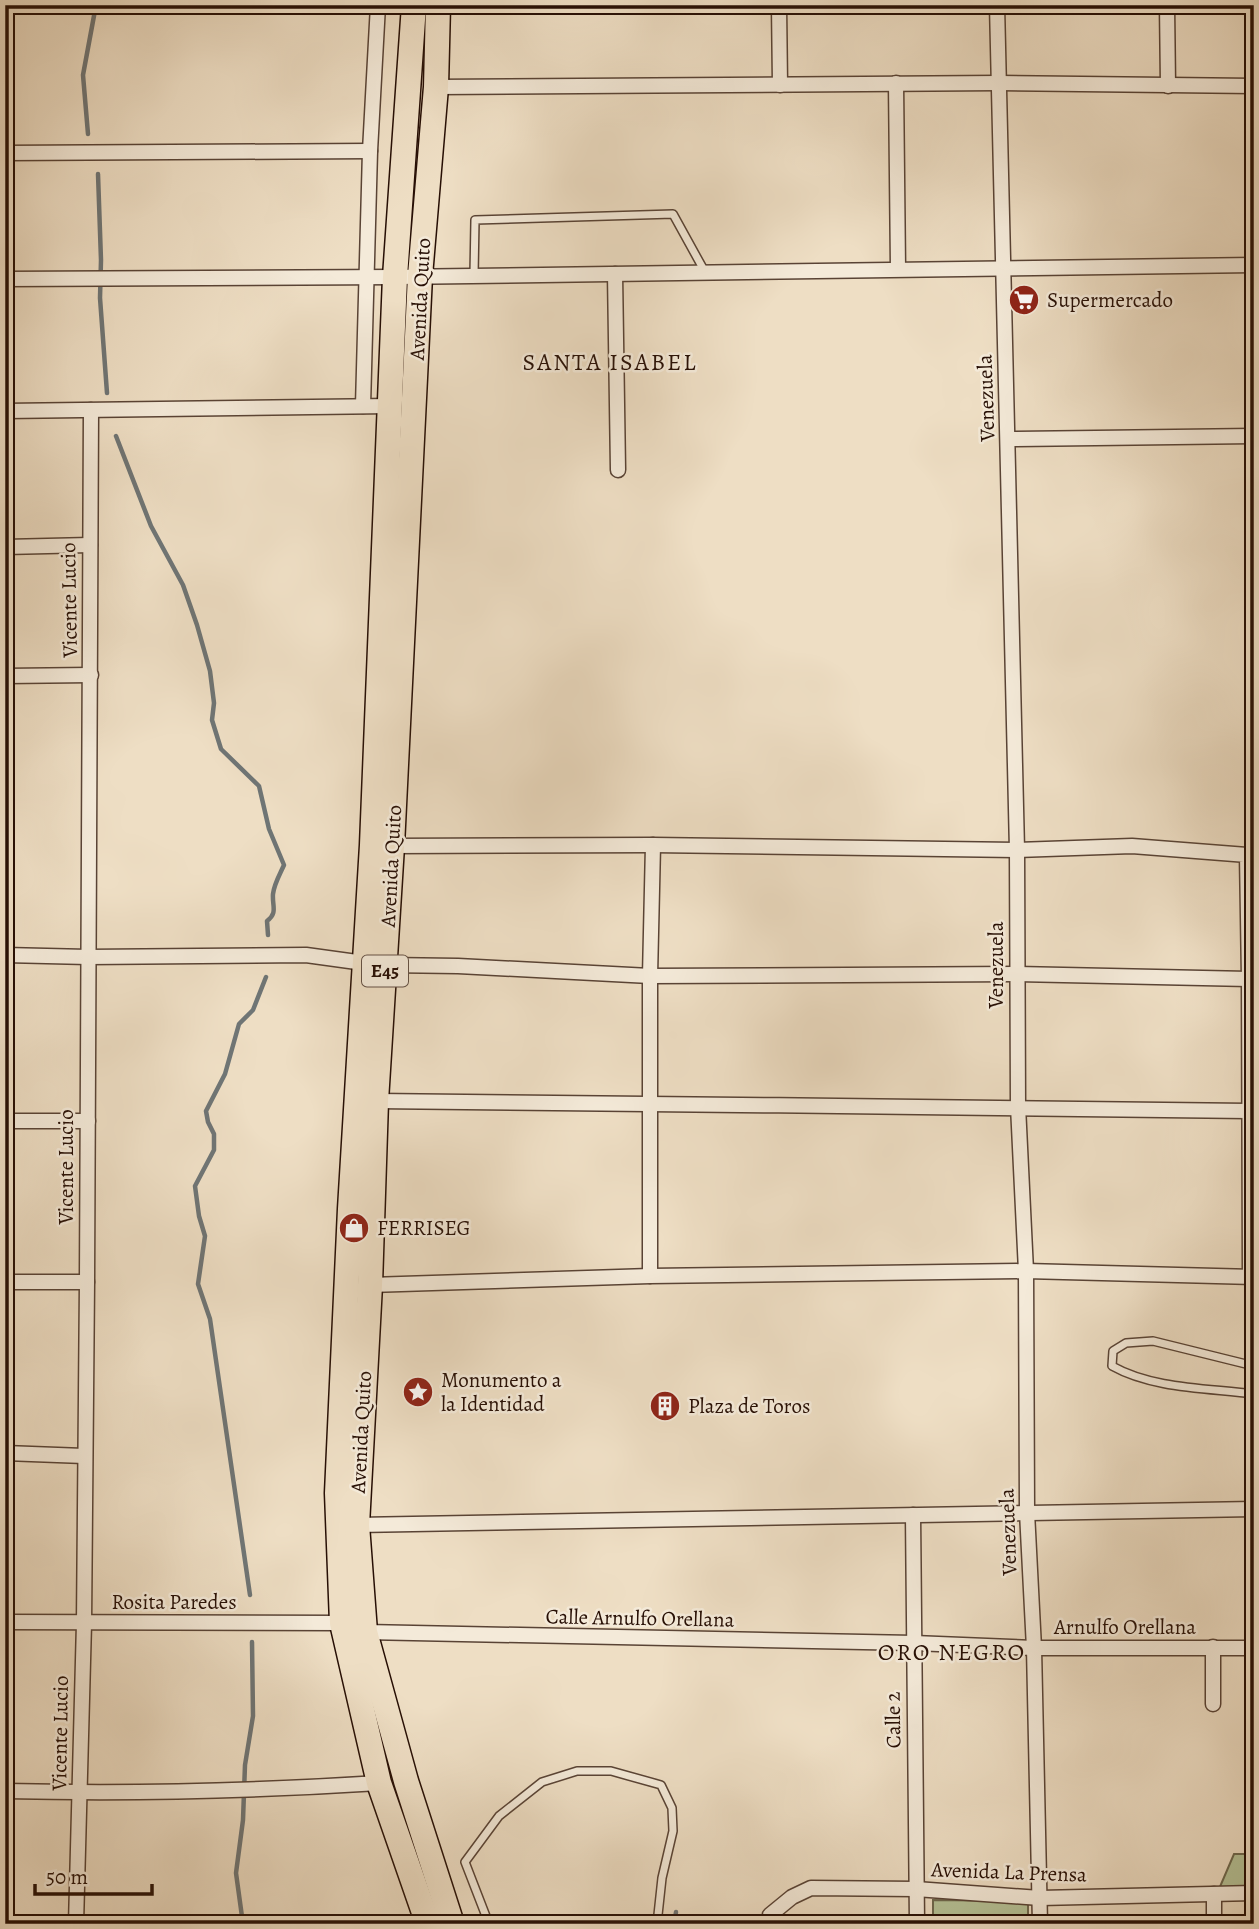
<svg xmlns="http://www.w3.org/2000/svg" width="1259" height="1929" viewBox="0 0 1259 1929" font-family="Alegreya,serif">
<rect width="100%" height="100%" fill="#eedec4"/>
<filter id="stains"><feTurbulence type="fractalNoise" baseFrequency=".00286" numOctaves="4"/><feColorMatrix values="0 0 0 0 .2 0 0 0 0 .09 0 0 0 0 .02 0 0 0 .5 -.17"/></filter>
<radialGradient id="worn" r=".72"><stop offset=".6" stop-color="#630" stop-opacity="0"/><stop offset="1" stop-color="#630" stop-opacity=".3"/></radialGradient>
<g fill="#b5c297" stroke="#6e684e" stroke-width="2">
<path d="M1234 1854H1254V1888L1219 1889Z"/>
<path d="M933 1900 1028 1901V1924H933Z"/>
</g>
<g fill="none" stroke-linecap="round" stroke-linejoin="round">
<g stroke="#6f7575" stroke-width="4.5">
<path d="M88 134 83 75 96 5"/>
<path d="M98 174 101 260 100 298 107 393"/>
<path d="M116 436 151 526 183 585 197 625 210 671 214 703 212 720 221 749 259 786 269 829 284 865C280 874 274 884 273 894 272 906 278 913 267 921L268 935"/>
<path d="M250 1595 210 1319 198 1284 205 1236 199 1216 195 1186 214 1150V1134L208 1122 206 1111 225 1074 239 1024 253 1010 266 977"/>
<path d="M243 1924 236 1873 243 1820 245 1765 253 1716 252 1642"/>
<path d="M674 1924 676 1912"/>
</g>
<g stroke="#594335" stroke-width="10">
<g id="lane">
<path d="M474 275 475 220 673 214 705 272"/>
<path d="M1254 1366 1153 1341 1126 1343 1113 1351 1112 1366C1153 1389 1208 1388 1254 1394"/>
<path d="M489 1924 465 1862 499 1816 542 1782 577 1771H611L661 1785 672 1808 673 1831 662 1878 657 1924"/>
</g>
</g>
<g stroke="#594335" stroke-width="17">
<g id="street">
<path d="M779 5 780 85"/>
<path d="M997 5 1017 850 1018 1106 1026 1271 1027 1512 1034 1648 1040 1924"/>
<path d="M1167 5 1168 86"/>
<path d="M896 83 898 269"/>
<path d="M436 87 999 83 1254 86"/>
<path d="M5 153 370 151"/>
<path d="M615 274 618 470"/>
<path d="M5 279 395 277 1254 265"/>
<path d="M363 406 370 151 378 5"/>
<path d="M5 411 390 406"/>
<path d="M1008 439 1254 436"/>
<path d="M5 547 90 545"/>
<path d="M5 676 91 675"/>
<path d="M392 846 653 845 1017 850 1132 846 1247 855 1249 979 1250 1277"/>
<path d="M5 955 88 957 306 955 364 963"/>
<path d="M386 965 458 966 650 976 1017 974 1249 979"/>
<path d="M376 1101C667 1106 958 1105 1249 1111"/>
<path d="M5 1121H88"/>
<path d="M650 1276V976L653 845"/>
<path d="M5 1282H87"/>
<path d="M370 1285 650 1276 1026 1271 1254 1277"/>
<path d="M5 1453 84 1456"/>
<path d="M913 1515 917 1924"/>
<path d="M357 1525 1254 1509"/>
<path d="M5 1622 342 1623"/>
<path d="M365 1632 914 1643 1034 1648H1254"/>
<path d="M1213 1647V1704"/>
<path d="M5 1791C130 1794 254 1791 379 1783"/>
<path d="M76 1924 84 1623 87 1282 91 410"/>
<path d="M771 1924 770 1915 792 1897 811 1888 916 1889 1040 1898 1254 1893"/>
<path d="M1214 1924V1894"/>
</g>
</g>
<g stroke="#270f05" stroke-width="27">
<g id="highway">
<path d="M414 5 395 277 372 845 350 1209 337 1493 342 1623 379 1783 428 1924"/>
<path d="M438 5 436 87 420 276 392 846 376 1101 370 1285 357 1525 365 1632 406 1781 452 1924"/>
</g>
</g>
<use href="#lane" stroke="#f4ead9" stroke-width="7"/>
<use href="#street" stroke="#f4ead9" stroke-width="14"/>
<use href="#highway" stroke="#eedec4" stroke-width="24"/>
</g>
<defs>
<g id="supermarket-disc" transform="scale(1.575)"><circle r="9.5" fill="#8f2418" stroke="#f4ead9"/><path d="M-6-5.5h2.5l.6 2H6L4.5 2H-2.5L-4.4-4H-6ZM-1.5 3.2a1.3 1.3 0 1 0 .1 0ZM3 3.2a1.3 1.3 0 1 0 .1 0Z" fill="#fff"/></g>
<g id="shop-disc" transform="scale(1.575)"><circle r="9.5" fill="#8f2418" stroke="#f4ead9"/><path d="M-5-2.5h2.3a2.7 3.5 0 0 1 5.4 0H5L5.5 6h-11ZM-1.5-2.5h3a1.5 2.3 0 0 0-3 0Z" fill="#fff"/></g>
<g id="sight-disc" transform="scale(1.575)"><circle r="9.5" fill="#8f2418" stroke="#f4ead9"/><path d="M0-6L1.8-2.2L6-1.7L2.9 1.2L3.7 5.4L0 3.3L-3.7 5.4L-2.9 1.2L-6-1.7L-1.8-2.2Z" fill="#fff"/></g>
<g id="building-disc" transform="scale(1.575)"><circle r="9.5" fill="#8f2418" stroke="#f4ead9"/><path d="M-4-6H4V6H1V3H-1V6H-4ZM-2.5-4.3h1.7v1.8h-1.7ZM.8-4.3h1.7v1.8H.8ZM-2.5-1h1.7V.8h-1.7ZM.8-1h1.7V.8H.8Z" fill="#fff"/></g>
</defs>
<g fill-rule="evenodd">
<use href="#supermarket-disc" x="1024" y="300"/>
<use href="#shop-disc" x="354" y="1228"/>
<use href="#sight-disc" x="418" y="1392"/>
<use href="#building-disc" x="665" y="1406"/>
</g>
<g text-anchor="middle" dominant-baseline="central" stroke-width="5" stroke-linejoin="round" paint-order="stroke">
<rect fill="#f4ead9" stroke="#645145" stroke-width="2" x="362" y="955.5" width="46" height="31" rx="5"/>
<g font-size="19" font-weight="bold" fill="#270f05">
<text x="385" y="971">E45</text>
</g>
<g font-size="21" fill="#270f05" stroke="#f4ead9">
<text transform="translate(420 299) rotate(-87)">Avenida Quito</text>
<text transform="translate(986 398) rotate(-92)">Venezuela</text>
<text transform="translate(69 600) rotate(-91)">Vicente Lucio</text>
<text transform="translate(391 866) rotate(-87)">Avenida Quito</text>
<text transform="translate(996 965) rotate(-90)">Venezuela</text>
<text transform="translate(66 1167) rotate(-90)">Vicente Lucio</text>
<text transform="translate(361 1432) rotate(-87)">Avenida Quito</text>
<text transform="translate(1008 1532) rotate(-92)">Venezuela</text>
<text x="174" y="1602">Rosita Paredes</text>
<text transform="translate(640 1618) rotate(1)">Calle Arnulfo Orellana</text>
<text x="1125" y="1627">Arnulfo Orellana</text>
<text transform="translate(893 1720) rotate(-91)">Calle 2</text>
<text transform="translate(60 1733) rotate(-89)">Vicente Lucio</text>
<text transform="translate(1009 1872) rotate(2)">Avenida La Prensa</text>
</g>
<g font-size="21" fill="#270f05" stroke="#f4ead9" text-anchor="start">
<text x="1047" y="300">Supermercado</text>
<text x="377" y="1228">FERRISEG</text>
<text x="441" y="1380">Monumento a<tspan x="441" dy="24">la Identidad</tspan></text>
<text x="688" y="1406">Plaza de Toros</text>
</g>
<g font-size="24" letter-spacing="2" fill="#270f05" stroke="#f4ead9">
<text x="610" y="362">SANTA ISABEL</text>
<text x="952" y="1652">ORO NEGRO</text>
</g>
</g>
<rect width="1259" height="1929" fill="none" stroke="#eedec4" stroke-width="28"/>
<rect x="7" y="7" width="1245" height="1915" fill="none" stroke="#270f05" stroke-width="3.5"/>
<rect x="14" y="14" width="1231" height="1901" fill="none" stroke="#270f05" stroke-width="2"/>
<path d="M35 1884v10h117v-10" fill="none" stroke="#270f05" stroke-width="3.5"/>
<text x="46" y="1884" font-size="21" fill="#270f05" stroke="#f4ead9" stroke-width="5" paint-order="stroke">50 m</text>
<rect width="100%" height="100%" filter="url(#stains)"/>
<rect width="100%" height="100%" fill="url(#worn)"/>
</svg>
